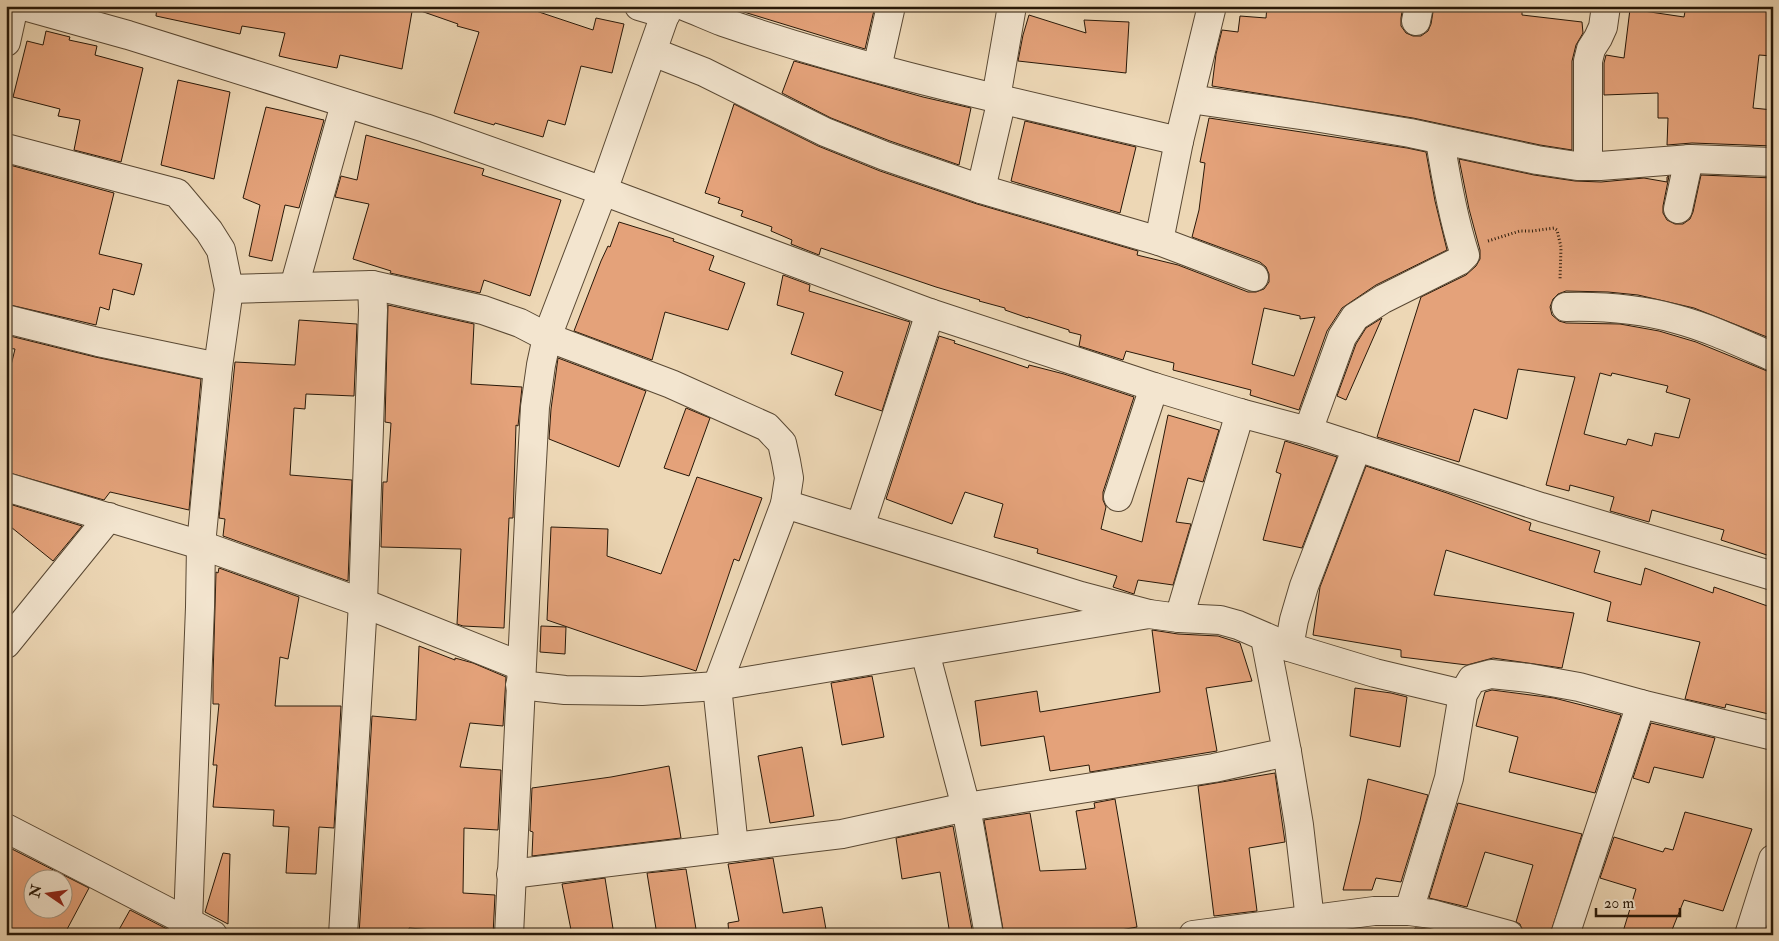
<svg xmlns="http://www.w3.org/2000/svg" width="1779" height="941" viewBox="0 0 1779 941" font-family="'IM FELL Double Pica',serif">
<rect width="100%" height="100%" fill="#edd7b5"/>
<filter id="stains"><feTurbulence type="fractalNoise" baseFrequency=".004" numOctaves="4"/><feColorMatrix values="0 0 0 0 .2 0 0 0 0 .09 0 0 0 0 .02 0 0 0 .5 -.17"/></filter>
<radialGradient id="worn" r=".72"><stop offset=".6" stop-color="#630" stop-opacity="0"/><stop offset="1" stop-color="#630" stop-opacity=".3"/></radialGradient>
<g fill="#e4a27a" stroke="#281808" fill-rule="evenodd">
<path d="M157 6H413L402 69 340 55 337 68 292 59 279 56 285 33 242 26 240 34 156 16Z"/>
<path d="M418 6H538L536 11 593 30 596 18 624 24 612 73 581 66 565 125 548 120 543 137 495 123 494 125 454 113 479 32 457 26 458 24 418 10Z"/>
<path d="M734 6H875L865 49 734 9Z"/>
<path d="M1267 6H1403L1401 18V26L1406 33 1413 36H1421L1428 31 1431 24 1434 6H1522V15L1582 22 1583 33 1576 45 1572 61V150L1540 145 1413 118 1212 86 1216 54 1222 30 1238 32 1240 16 1266 18Z"/>
<path d="M1686 6H1773V56L1759 55 1753 108 1773 110V146L1692 143 1667 145 1668 118H1658V93L1604 95V63L1606 55 1624 58 1630 9 1684 17Z"/>
<path d="M1029 15 1086 33 1084 20 1129 22 1126 73 1018 61 1023 35Z"/>
<path d="M46 31 70 37 69 40 97 46 95 55 143 68 121 162 74 150 80 120 58 116 60 109 13 97 27 41 43 45Z"/>
<path d="M794 61 923 97 971 108 959 165 890 141 831 118 782 93Z"/>
<path d="M178 80 230 92 214 179 161 165Z"/>
<path d="M734 104 818 146 880 171 977 204 1138 251 1137 255 1178 265 1248 292H1256L1264 289 1269 282V274L1266 267 1260 262 1192 237 1199 210 1205 163 1200 162 1209 118 1407 148 1426 152 1435 201 1447 250 1376 285 1342 308 1327 331 1299 410 1250 395 1251 390 1173 370 1174 363 1126 351 1123 360 1079 346 1081 335 1069 332V330L1028 317V318L1005 310V308L979 301 980 300 936 287 821 248 819 255 791 244 792 240 771 231 772 227 741 216 743 211 718 203 720 198 705 193ZM1264 308 1300 316V319L1315 317 1294 376 1252 364Z"/>
<path d="M266 107 324 120 299 208 285 205 272 261 249 256 260 205 243 198Z"/>
<path d="M1025 121 1136 147 1120 213 1011 181Z"/>
<path d="M366 135 484 169 482 175 561 200 530 296 484 280 480 293 390 273 391 271 353 259 369 204 335 197 341 176 357 180Z"/>
<path d="M1459 159 1534 175 1575 181 1601 182 1644 178 1667 182V177L1669 176 1663 206V213L1667 220 1675 224H1683L1690 219 1693 212 1701 175 1773 178 1772 339 1694 308 1638 295 1608 292 1566 291 1558 294 1553 299 1550 307 1552 315 1559 321 1566 323 1620 324 1659 331 1696 342 1767 371 1773 372V557L1721 540 1724 530 1652 510 1649 522 1610 511 1614 497 1570 485 1569 491 1546 485 1575 377 1518 369 1507 419 1474 409 1459 462 1377 437 1421 297 1466 275 1476 266 1480 259V250L1469 209ZM1600 373 1611 376 1612 373 1668 386 1666 392 1690 399 1679 438 1655 433 1652 446 1628 439 1626 445 1584 434Z"/>
<path d="M6 164 114 193 99 254 142 264 134 295 113 289 109 310 100 307 96 325 6 304Z"/>
<path d="M619 222 674 239 673 241 714 256 709 270 745 283 728 330 665 312 652 360 574 331 601 261 608 246 610 247Z"/>
<path d="M783 275 810 285 809 291 910 322 882 411 835 395 843 372 791 354 804 313 777 305Z"/>
<path d="M388 305 474 324 471 384 522 387 518 426 516 425 513 518H509L504 628 463 626 457 624 461 549 381 547 383 482H387L391 423 385 422Z"/>
<path d="M1382 318 1346 400 1337 396 1356 344 1366 328Z"/>
<path d="M299 320 357 324 354 396 306 394 305 409 294 408 290 475 352 480 348 581 223 536 225 519 219 518 235 362 295 365Z"/>
<path d="M6 335 95 357 201 379 189 510 110 492 104 500 6 472V386L15 349 6 348Z"/>
<path d="M939 336 955 341 954 343 1028 368 1029 365 1064 374 1134 397 1103 492V500L1106 507 1101 529 1142 542 1168 415 1219 430 1203 482 1188 478 1176 522 1191 524 1173 585 1138 580 1134 594 1113 587 1117 576 1037 553 1038 549 994 537 1003 504 965 492 952 524 886 499Z"/>
<path d="M558 358 646 391 619 467 549 439 551 409Z"/>
<path d="M686 408 710 418 689 476 664 468Z"/>
<path d="M1285 441 1337 457 1302 548 1263 540 1281 474 1276 472Z"/>
<path d="M1366 466 1447 493 1531 523 1529 530 1600 551 1594 572 1641 585 1645 568 1713 593 1714 587 1773 608V715L1726 704 1725 708 1685 699 1700 642 1607 621 1611 602 1446 550 1434 595 1574 613 1562 668 1493 658 1467 665 1401 657V650L1313 635 1320 587Z"/>
<path d="M697 477 762 498 739 561 734 559 696 671 547 620 551 527 608 529 607 556 661 574Z"/>
<path d="M6 503 82 526 53 561 6 523Z"/>
<path d="M219 568 299 597 288 659 280 657 275 706H341L334 828 319 827 316 874 286 873 289 827 273 826 274 810 213 807 217 765H213L219 704H213V678L216 572 218 573Z"/>
<path d="M541 626 566 627 565 654 540 652Z"/>
<path d="M1152 630 1178 634 1218 636 1240 643 1252 681 1206 688 1217 751 1090 772 1089 765 1050 771 1044 736 981 746 975 701 1037 691 1040 712 1160 692Z"/>
<path d="M419 646 455 660V658L473 663 506 677 503 726 470 723 460 767 501 770 498 830 464 828 463 893 495 895 493 935 409 928V935H359L372 716 416 720Z"/>
<path d="M872 676 884 737 842 745 831 683Z"/>
<path d="M1355 688 1391 693 1407 697 1400 747 1350 736Z"/>
<path d="M1492 690 1554 698 1621 715 1595 793 1509 772 1518 737 1476 726 1485 692Z"/>
<path d="M1651 723 1715 738 1703 778 1654 767 1649 783 1633 778Z"/>
<path d="M802 747 814 816 770 823 758 756Z"/>
<path d="M669 766 681 838 532 856 533 832 530 831 532 788 611 777Z"/>
<path d="M1275 773 1285 842 1249 848 1257 911 1214 916 1198 786Z"/>
<path d="M1368 779 1428 795 1401 882 1376 878 1372 890H1343L1360 821Z"/>
<path d="M1115 799 1137 927 1093 935H1004L984 820 1030 813 1040 871 1086 869 1076 811 1095 808 1094 803Z"/>
<path d="M1458 803 1582 834 1550 935H1524L1520 924 1516 922 1533 865 1485 852 1467 907 1429 898Z"/>
<path d="M1685 812 1752 829 1723 911 1684 900 1670 935H1622L1636 889 1600 878 1614 837 1663 852 1665 848 1673 850Z"/>
<path d="M953 826 973 935H950L940 872 902 879 896 838Z"/>
<path d="M6 846 89 888 64 935H6ZM32 878H62V908H32Z"/>
<path d="M223 853 230 854 228 924 205 912Z"/>
<path d="M773 858 783 913 822 907 827 935H729L728 923 739 921 728 864Z"/>
<path d="M686 869 697 935H657L647 873Z"/>
<path d="M605 878 614 935H572L562 884Z"/>
<path d="M130 910 167 929 165 935H116Z"/>
<path d="M1415 928 1429 929 1449 935H1413Z"/>
</g>
<g fill="none" stroke-linecap="round" stroke-linejoin="round">
<g stroke="#594833" stroke-width="30">
<g id="street">
<path d="M24 6 128 35 425 128 603 191 930 313 1154 387 1240 413 1308 431 1541 507 1773 576"/>
<path d="M639 6 666 14"/>
<path d="M684 6C697 11 710 17 723 22 872 73 1027 105 1179 141"/>
<path d="M1416 21 1419 6"/>
<path d="M6 42 14 6"/>
<path d="M653 52 704 72 825 132 885 156 981 189 1159 241 1254 277"/>
<path d="M877 68 891 6"/>
<path d="M996 98 1012 6"/>
<path d="M1190 99 1314 117 1410 133 1537 160 1577 166H1600L1691 159 1773 162"/>
<path d="M6 148 177 193 209 231 221 250 229 289 218 367 201 545 200 607 188 922 181 935"/>
<path d="M1588 166V61L1591 49 1598 38 1603 27 1606 6"/>
<path d="M981 189 1002 99"/>
<path d="M1678 209 1689 159"/>
<path d="M1159 241 1179 141 1212 6"/>
<path d="M294 287 345 104"/>
<path d="M229 289 372 285 483 310 520 323 547 337 671 384 767 427 782 443 786 461 789 478 785 504 717 686 734 847"/>
<path d="M1566 307C1603 306 1640 309 1676 319 1710 328 1741 343 1773 357"/>
<path d="M6 319 98 342 218 367"/>
<path d="M1308 431 1342 337 1355 317 1383 299 1459 261 1465 255C1453 218 1446 179 1440 140"/>
<path d="M6 487 201 545 363 603 521 666"/>
<path d="M1118 497 1154 387"/>
<path d="M785 504 1081 596 1149 614 1179 618 1240 413"/>
<path d="M860 527 930 313"/>
<path d="M1179 618 1220 620 1238 625 1289 647 1375 673 1463 694"/>
<path d="M6 644 109 517"/>
<path d="M1289 647 1294 620 1304 586 1357 447"/>
<path d="M925 652 966 807 989 935"/>
<path d="M520 685 565 690 642 691 717 686 1149 614"/>
<path d="M1287 752 1299 825 1310 920"/>
<path d="M6 828 213 935"/>
<path d="M511 874 842 834 966 807 1214 768 1287 752 1265 638"/>
<path d="M1409 911 1432 914 1509 935"/>
<path d="M343 935 363 603 373 310 372 285"/>
<path d="M509 935 530 498 535 407 541 365 547 337 603 191 668 6"/>
<path d="M1193 935 1374 911H1409L1449 778 1463 694 1472 679 1491 674 1529 678 1579 687 1641 704 1773 736"/>
<path d="M1565 935 1641 704"/>
<path d="M1749 935 1773 859"/>
</g>
</g>
<g stroke="#281808" stroke-width="3" stroke-dasharray="1 2.5" stroke-linecap="butt">
<path d="M1535 7 1565 6"/>
<path d="M1488 241 1520 231H1532L1554 228 1557 230 1561 247 1560 280"/>
</g>
<use href="#street" stroke="#f3e5cf" stroke-width="28"/>
</g>
<rect width="1779" height="941" fill="none" stroke="#edd7b5" stroke-width="25"/>
<rect x="8" y="8" width="1764" height="926" fill="none" stroke="#281808" stroke-width="2.5"/>
<rect x="12" y="12" width="1754" height="916" fill="none" stroke="#281808"/>
<g transform="translate(48 894) rotate(283)"><circle r="24" fill="#f3e5cf" stroke="#a2937f"/>
<path d="M0-4L9 19L0 12L-9 19Z" fill="#8f2418"/>
<text y="-8" font-size="14" font-weight="bold" text-anchor="middle" fill="#281808">N</text>
</g>
<path d="M1596 908v8h84v-8" fill="none" stroke="#281808" stroke-width="2.5"/>
<text x="1604" y="908" font-size="15" fill="#281808" stroke="#f3e5cf" stroke-width="4" paint-order="stroke">20 m</text>
<rect width="100%" height="100%" filter="url(#stains)"/>
<rect width="100%" height="100%" fill="url(#worn)"/>
</svg>
